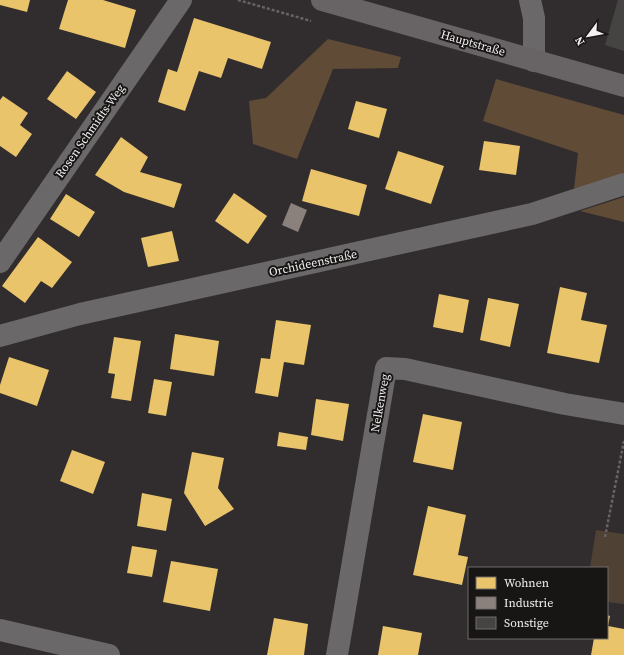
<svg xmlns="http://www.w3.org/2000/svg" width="624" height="655" viewBox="0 0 624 655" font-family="'Source Serif 4',serif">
<rect width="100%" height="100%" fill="#312d2e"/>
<path fill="#4f4133" d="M596 530 624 534V604L607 602V568H590Z"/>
<g fill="#5f4b36">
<path d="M328 39 401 57 398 68 333 69 297 159 253 144 249 101 266 98Z"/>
<path d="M496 79 624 115V176L574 189 578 153 483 121Z"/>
<path d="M624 197V222L580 211Z"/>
</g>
<g fill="#e9c46a">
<path d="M0 0H30L27 12 0 5Z"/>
<path d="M68 0H103L136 10 125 48 59 29Z"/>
<path d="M194 18 271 42 262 69 228 58 221 78 199 71 185 111 158 102 168 69 177 72Z"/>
<path d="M67 71 96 92 76 119 47 99Z"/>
<path d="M3 96 28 113 20 125 32 134 16 157 0 146V100Z"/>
<path d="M356 101 387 109 379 138 348 129Z"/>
<path d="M121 137 148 157 140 172 182 184 174 208 124 192 95 175Z"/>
<path d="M484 141 520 146 516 175 479 170Z"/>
<path d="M398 151 444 166 431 204 385 189Z"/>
<path d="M311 169 367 185 359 216 302 201Z"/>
<path d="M234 193 267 216 248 244 215 221Z"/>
<path d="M66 194 95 212 79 237 50 219Z"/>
<path d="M172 231 179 261 148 267 141 238Z"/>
<path d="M38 237 72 262 52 288 41 281 25 303 2 286Z"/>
<path d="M560 287 587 293 581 320 607 325 599 363 547 353Z"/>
<path d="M439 294 469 300 463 333 433 327Z"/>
<path d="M488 298 519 304 510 347 480 340Z"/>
<path d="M276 320 311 325 304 365 284 362 278 397 255 393 261 358 270 359Z"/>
<path d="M175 334 219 341 214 376 170 369Z"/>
<path d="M114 337 141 341 131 401 111 398 115 374 108 373Z"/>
<path d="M9 357 49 370 37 406 0 393V385Z"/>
<path d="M154 379 172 382 166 416 148 413Z"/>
<path d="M316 399 349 404 343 441 311 435Z"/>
<path d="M423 414 462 422 453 470 413 462Z"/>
<path d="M279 432 308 437 306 450 277 446Z"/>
<path d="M72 450 105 462 93 494 60 481Z"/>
<path d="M192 452 224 458 218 488 234 509 205 526 184 493Z"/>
<path d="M142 493 172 499 166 531 137 526Z"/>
<path d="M428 506 466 515 458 555 468 557 462 585 413 575Z"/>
<path d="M132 546 157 550 152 577 127 573Z"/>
<path d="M171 561 218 569 210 611 163 602Z"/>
<path d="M607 615 610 616 608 626 624 629V655H591L594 638H607Z"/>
<path d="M274 618 308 624 304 655H267Z"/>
<path d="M383 626 422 633 418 655H378Z"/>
</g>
<path fill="#8a817c" d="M291 203 307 210 298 232 282 225Z"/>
<path fill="#464443" d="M618 0H624V51L605 45Z"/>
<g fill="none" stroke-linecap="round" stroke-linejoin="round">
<g stroke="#676364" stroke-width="2.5" stroke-dasharray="3 2" stroke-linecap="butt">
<path d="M238 0 311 21"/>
<path d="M605 537 624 441"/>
</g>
<g stroke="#6b6869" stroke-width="22">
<path d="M530 0 534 18V61"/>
<path d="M0 262 181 0"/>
<path d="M0 336 80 314 532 214 624 184"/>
<path d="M0 630 109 655"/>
<path d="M337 655 386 368 405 369 565 404 624 414"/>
</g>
<path stroke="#686365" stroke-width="22" d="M322 0 624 86"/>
</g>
<g text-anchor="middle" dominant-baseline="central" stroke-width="4" stroke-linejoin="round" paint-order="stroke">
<g font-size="12" fill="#f4f0f1" stroke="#181515">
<text transform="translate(473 43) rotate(16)">Hauptstraße</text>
<text transform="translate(90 131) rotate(-55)">Rosen Schmidts-Weg</text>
<text transform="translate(313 263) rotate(-12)">Orchideenstraße</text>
<text transform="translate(380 403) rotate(-80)">Nelkenweg</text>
</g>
</g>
<rect x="468" y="567" width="140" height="72" fill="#181515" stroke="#706d6d"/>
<rect x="476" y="577" width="20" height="12" fill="#e9c46a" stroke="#706d6d"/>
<text x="504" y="587" font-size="12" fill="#f4f0f1">Wohnen</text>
<rect x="476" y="597" width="20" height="12" fill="#8a817c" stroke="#706d6d"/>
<text x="504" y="607" font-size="12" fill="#f4f0f1">Industrie</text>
<rect x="476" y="617" width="20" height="12" fill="#464443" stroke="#706d6d"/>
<text x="504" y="627" font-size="12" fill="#f4f0f1">Sonstige</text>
<g transform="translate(588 36) rotate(238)" stroke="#181515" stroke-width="3" paint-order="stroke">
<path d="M0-3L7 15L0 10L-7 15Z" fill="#f4f0f1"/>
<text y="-6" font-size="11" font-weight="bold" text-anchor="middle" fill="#f4f0f1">N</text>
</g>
</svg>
